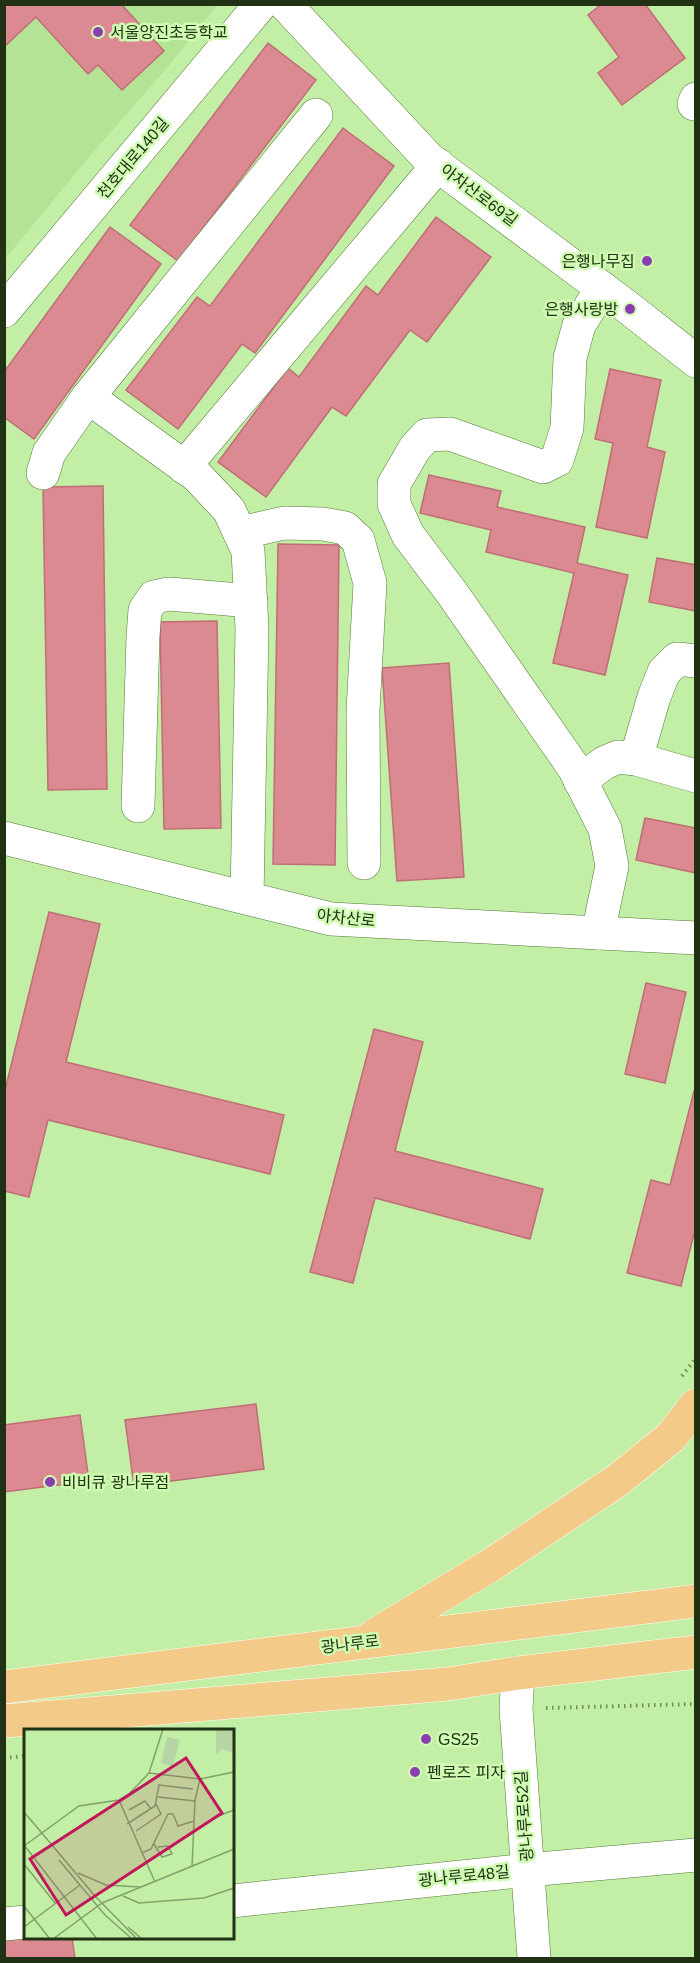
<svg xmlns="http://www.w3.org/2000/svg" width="700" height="1963" viewBox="0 0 700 1963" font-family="Helvetica,'Noto Sans KR',sans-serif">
<rect width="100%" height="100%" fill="#c2eea5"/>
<path fill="#b5e395" d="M5 5H217L172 62 88 158 5 259Z"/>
<g fill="#db8a92" stroke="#c06d76" stroke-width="1.5">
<path d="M4 4H121L164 51 122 90 98 65 88 74 36 17 4 47Z"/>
<path d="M602 4H645L685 58 622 105 598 73 619 57 588 15Z"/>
<path d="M268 43 316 80 178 261 130 225Z"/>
<path d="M343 128 394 166 255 353 242 344 178 429 126 390 197 297 210 306Z"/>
<path d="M436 217 491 257 427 342 410 330 346 416 332 407 266 497 218 462 288 368 299 377 366 286 378 295Z"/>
<path d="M110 227 161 264 34 439 4 417V372Z"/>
<path d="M610 369 661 380 647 447 665 452 647 538 596 527 613 443 595 439Z"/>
<path d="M429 475 501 491 497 507 585 527 577 563 628 575 605 675 553 663 574 573 486 552 491 530 420 513Z"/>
<path d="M103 486 107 789 48 790 43 487Z"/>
<path d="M278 544 339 545 335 865 273 864Z"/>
<path d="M657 558 696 565V611L649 602Z"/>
<path d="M217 621 221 828 164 829 160 622Z"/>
<path d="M449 663 464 877 397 881 382 668Z"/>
<path d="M645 818 696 828V873L636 860Z"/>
<path d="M49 912 100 924 66 1062 284 1115 270 1174 48 1120 29 1197 4 1191V1094Z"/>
<path d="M646 983 686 992 665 1083 625 1074Z"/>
<path d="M374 1029 423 1042 395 1151 543 1189 530 1239 375 1198 353 1283 310 1272Z"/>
<path d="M694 1091 696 1092V1226L681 1286 627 1273 651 1180 670 1185Z"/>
<path d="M256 1404 264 1469 134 1486 125 1420Z"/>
<path d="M80 1415 89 1481 4 1492V1425Z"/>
<path d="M26 1938H72L75 1958H4V1940Z"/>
</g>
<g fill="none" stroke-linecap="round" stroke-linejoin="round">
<g stroke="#547a37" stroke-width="34">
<g id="minor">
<path d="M285 4 429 159 630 309 696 361"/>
<path d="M694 104 696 99"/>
<path d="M4 311 261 4"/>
<path d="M184 467 438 165"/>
<path d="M43 473 49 453 88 397"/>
<path d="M240 533 284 523 323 524 345 528 358 540 370 583 363 710 364 863"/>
<path d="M636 759 654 697 664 672 677 659 696 661"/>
<path d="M580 781 604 763 618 757 636 759 696 776"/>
<path d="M138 806 143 636 145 610 154 597 169 594 251 601"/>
<path d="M4 838 331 919 696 938"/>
<path d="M247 898 252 629 248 551 229 510 197 476 88 397 316 115"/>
<path d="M598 933 612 866 605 829 574 768 452 593 408 535 394 504V484L415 448 427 435 450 434 543 467 557 460 567 428 570 358 579 325 602 288"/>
<path d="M518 1673 516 1709 534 1958"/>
<path d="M232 1901 528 1870 696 1855"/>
<path d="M4 1924 26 1922"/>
</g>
</g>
<g stroke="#fff" stroke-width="34">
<g id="major">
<path d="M375 1635 491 1565 618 1480 671 1437 696 1405"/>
<path d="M4 1687 696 1601"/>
<path d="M4 1721 448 1684 518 1673 696 1652"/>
</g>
</g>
<g stroke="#6f8d5a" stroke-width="4" stroke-dasharray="1.5 4.5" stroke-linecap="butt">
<path d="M682 1376 696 1358"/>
<path d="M546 1708 696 1704"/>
<path d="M4 1758 26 1756"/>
</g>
<use href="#minor" stroke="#fff" stroke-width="33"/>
<use href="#major" stroke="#f4ca88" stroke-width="33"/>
</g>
<g fill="#8a3dae" stroke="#cffbb2" stroke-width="2">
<circle cx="98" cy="32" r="6"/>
<circle cx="647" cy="261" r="6"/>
<circle cx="630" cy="309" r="6"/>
<circle cx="50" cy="1482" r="6"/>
<circle cx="426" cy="1739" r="6"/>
<circle cx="415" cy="1772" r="6"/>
</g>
<g text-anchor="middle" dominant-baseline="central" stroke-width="5" stroke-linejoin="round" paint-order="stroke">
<g font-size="16" fill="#203114" stroke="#cffbb2" text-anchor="start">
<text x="110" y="32">서울양진초등학교</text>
<text x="635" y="261" text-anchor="end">은행나무집</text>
<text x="618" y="309" text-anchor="end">은행사랑방</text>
<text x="62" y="1482">비비큐 광나루점</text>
<text x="438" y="1739">GS25</text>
<text x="427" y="1772">펜로즈 피자</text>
</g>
<g font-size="16" fill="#203114" stroke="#cffbb2">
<text transform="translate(133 158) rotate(-50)">천호대로140길</text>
<text transform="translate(479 195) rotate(37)">아차산로69길</text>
<text transform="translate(346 918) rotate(6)">아차산로</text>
<text transform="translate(350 1644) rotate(-7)">광나루로</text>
<text transform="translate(524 1816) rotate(-94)">광나루로52길</text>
<text transform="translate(464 1876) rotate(-6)">광나루로48길</text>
</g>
</g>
<g transform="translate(24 1729)">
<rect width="210" height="210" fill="#c2eea5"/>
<path d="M204 0 210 4V24L198 20 192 25V0ZM143 8 156 11 149 37 137 34Z" fill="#b7d4a4"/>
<path fill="none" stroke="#81a26b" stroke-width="1.5" d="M125 44 176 50 210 43M134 68 171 72M95 71 131 153M105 81 121 72 127 80M0 83 71 167 113 210M189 89 210 81M103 95 131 77 135 56 169 60M112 102 137 85 132 75M130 115 138 128 148 125 144 117 134 118M0 116 73 210M0 117 55 77 95 71 105 65 125 44 139 0M118 124 127 120 144 85H149L154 97 170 92M35 131 81 186 107 209M0 135 31 174M168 138 171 71 176 50M54 144 82 156 116 158M99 167 115 174 180 169 210 159M0 177 26 210M0 198 56 156M104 198 118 210M29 210 78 174 210 120"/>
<path fill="#c2185b" fill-opacity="0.15" stroke="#c2185b" stroke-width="3" d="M162 29 198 84 42 186 6 130Z"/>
<rect width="210" height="210" fill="none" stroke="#203114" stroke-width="3"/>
</g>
<rect width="700" height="1963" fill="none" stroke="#203114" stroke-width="12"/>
</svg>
